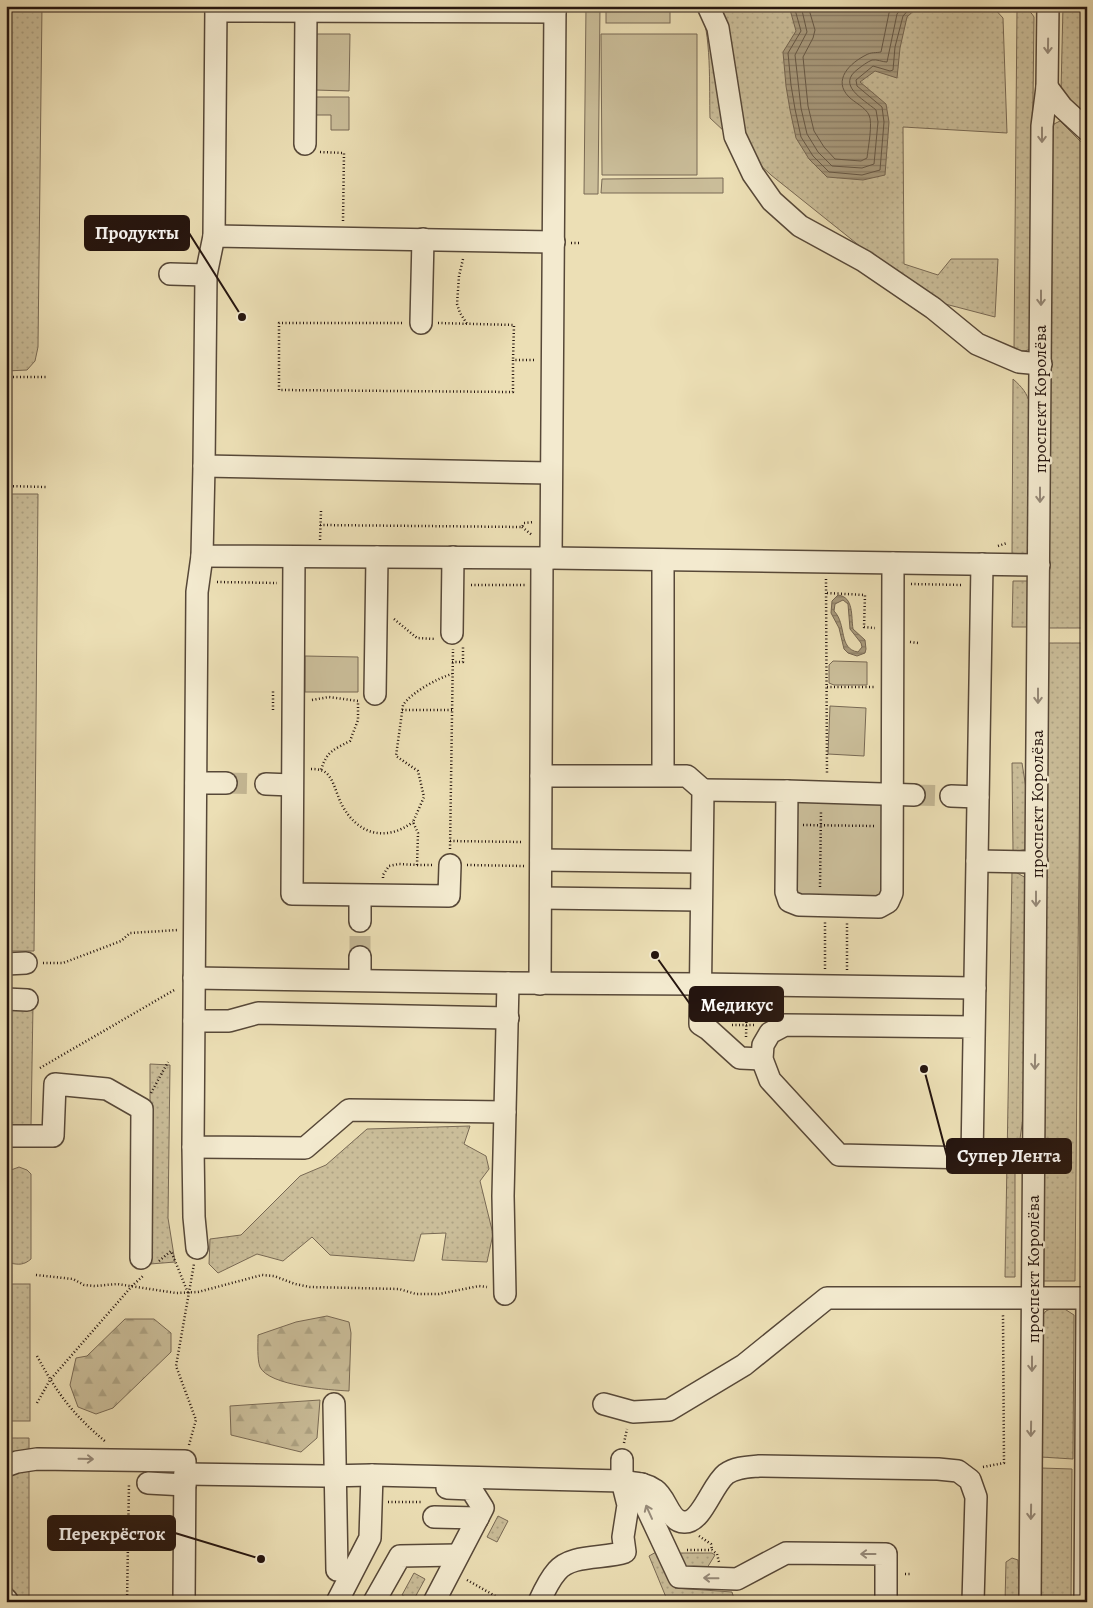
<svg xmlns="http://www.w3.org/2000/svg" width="1093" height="1608" viewBox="0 0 1093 1608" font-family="Alegreya,serif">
<defs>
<pattern id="grass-dots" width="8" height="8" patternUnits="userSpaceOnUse" patternTransform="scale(1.25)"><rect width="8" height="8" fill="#cabd99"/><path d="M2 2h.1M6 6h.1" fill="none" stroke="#ada283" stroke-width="1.8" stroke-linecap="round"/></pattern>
<pattern id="forest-firs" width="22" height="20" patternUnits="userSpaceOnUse" patternTransform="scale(1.25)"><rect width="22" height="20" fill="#cabd99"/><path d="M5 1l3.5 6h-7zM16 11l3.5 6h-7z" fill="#ada283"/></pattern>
<pattern id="water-rules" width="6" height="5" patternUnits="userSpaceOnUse" patternTransform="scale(1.25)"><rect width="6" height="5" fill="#a89a7d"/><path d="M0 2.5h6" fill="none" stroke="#897c65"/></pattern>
</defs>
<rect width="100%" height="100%" fill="#ecdfb5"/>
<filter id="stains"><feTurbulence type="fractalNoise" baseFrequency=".004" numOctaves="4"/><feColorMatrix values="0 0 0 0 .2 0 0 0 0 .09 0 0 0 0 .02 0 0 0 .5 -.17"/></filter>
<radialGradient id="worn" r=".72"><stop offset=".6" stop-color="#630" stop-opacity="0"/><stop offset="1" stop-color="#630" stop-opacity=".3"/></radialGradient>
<g fill="url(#grass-dots)" stroke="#786954">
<path d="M6 6H42L38 347 35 361 27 370 6 371Z"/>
<path d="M699 6H992L1003 18 1007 133 903 127 904 264 938 275 951 259H998L995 317 926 299 771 175 710 118C709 88 712 32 699 6Z"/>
<path d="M1063 6H1085V107L1083 110 1080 112 1061 91Z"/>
<path d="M1017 7C1025 8 1030 10 1034 17L1030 349 1025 351 1014 350Z"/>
<path d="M1060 121 1084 145 1082 628H1049L1052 128 1054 124Z"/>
<path d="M1013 379C1022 387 1027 393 1030 404L1029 556H1012Z"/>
<path d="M6 494H38L34 951H6Z"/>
<path d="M1013 581H1028L1027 627H1012Z"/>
<path d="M1049 643H1081L1075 1281H1042Z"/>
<path d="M1012 763H1022L1028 801 1027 849 1013 852Z"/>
<path d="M1012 870 1026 878 1023 1118 1015 1173V1277H1005Z"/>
<path d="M6 1004 33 1005 31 1126 6 1127Z"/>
<path d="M150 1064 170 1065 168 1218 175 1262 150 1264Z"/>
<path d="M470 1126 464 1144 486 1156 489 1169 480 1181 493 1234 487 1262 442 1260 446 1233 421 1234 414 1261 330 1255 312 1237 283 1261 257 1254 218 1273 209 1264 210 1239 241 1235 300 1176 326 1165 367 1129Z"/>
<path d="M19 1167 27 1170 31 1174V1259C24 1265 19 1265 10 1263L6 1257 8 1175 11 1170Z"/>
<rect x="6" y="1284" width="24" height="137"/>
<path d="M1052 1308H1063L1074 1315 1073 1459 1041 1457 1042 1316 1046 1311Z"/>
<path d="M6 1438H29V1451L6 1456Z"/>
<path d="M1041 1468 1072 1469 1071 1602H1040Z"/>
<path d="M29 1469V1602H19L6 1577V1477L17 1471Z"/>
<path d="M498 1516 508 1521 497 1542 487 1537Z"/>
<path d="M658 1551 675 1588 732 1592 735 1602H668L649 1556Z"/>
<path d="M681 1553H712L715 1555 707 1568 685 1567 679 1556Z"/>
<path d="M1012 1558 1018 1560 1020 1602H1005L1006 1562Z"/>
<path d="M414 1573 425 1579 413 1601 402 1595Z"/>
</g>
<g fill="url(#forest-firs)" stroke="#786954">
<path d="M327 1316 349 1322 351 1333 349 1391C330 1390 269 1386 260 1367 257 1359 258 1344 258 1335L296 1322Z"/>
<path d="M125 1319H154L171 1333V1352L113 1408 96 1414 78 1407 70 1385 76 1358 87 1356Z"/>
<path d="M320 1400 317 1438 301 1452 231 1435 230 1406Z"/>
</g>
<g fill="#cabd99" stroke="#786954">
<path d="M586 6H600L598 194H584Z"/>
<rect x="606" y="6" width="64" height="17"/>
<path d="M315 34H350L349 91 315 90Z"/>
<path d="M601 34H697V175H602Z"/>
<path d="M315 97H349V130H331V115H315Z"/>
<path d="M723 178V193H601L602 179Z"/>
<path d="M305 656 358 657V692H305Z"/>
<path d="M833 661 867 662V685H834L829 683V665Z"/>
<path d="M830 706 866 708 864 756 828 754Z"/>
<path d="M793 800 885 802 884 897H796Z"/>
</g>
<g fill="url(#water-rules)" stroke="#746551" fill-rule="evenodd">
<path d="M789 6H919L907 17 900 48 897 78 875 71 860 82 886 104 889 122 885 175 863 180 827 177 809 159 796 138 790 110 786 86 783 52 796 31Z"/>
<path d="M838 595C854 597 851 616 853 629L865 640 866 649 865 653 857 656 848 653 844 649 839 628 831 613 832 601ZM843 600 848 604 850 629 861 643 862 647 858 652C838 649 847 624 834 611L835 604Z"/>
</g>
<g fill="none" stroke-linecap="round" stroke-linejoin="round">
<g stroke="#665846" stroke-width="1">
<path d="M794 6 801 31 788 53 791 85 795 109 801 137 813 156 829 172 862 175 880 170 884 122 882 107 857 86 856 80 873 66 890 71 893 70 895 47 903 16 912 6"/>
<path d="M801 6 807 32 795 55 801 108 807 134 818 152 832 166 862 168 874 164 878 122 876 110C863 99 836 85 858 69 862 66 867 62 872 60 877 59 882 62 887 62L897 14 903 6"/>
<path d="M808 6 815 30 813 38 803 57 808 106 814 131 824 147 835 159 861 161 867 158C868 148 873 123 869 115 866 108 854 102 849 97 832 80 850 63 866 55 871 52 876 53 881 52L889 13 892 6"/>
</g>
<g stroke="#c4b794" stroke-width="21" stroke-dasharray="21 11" stroke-linecap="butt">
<path d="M226 783 266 784"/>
<path d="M914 795 951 796"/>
<path d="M360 957V921"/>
</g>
<g stroke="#574838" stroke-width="24">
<g id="minor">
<path d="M708 6 718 28 735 136 753 174 772 201 800 226 864 261 933 308 977 344 1019 362 1041 364"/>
<path d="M216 11 555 12"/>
<path d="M1047 87 1062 107 1087 130"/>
<path d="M305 144 306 11"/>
<path d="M214 236 216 6"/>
<path d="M170 274 206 275"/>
<path d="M421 323 423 239"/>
<path d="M204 466 202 556 551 558 1039 565"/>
<path d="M551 473 204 466 206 275 214 236 554 242"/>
<path d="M202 556 197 592 193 1147 305 1148 349 1110 505 1112"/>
<path d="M294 557 292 894 449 896 450 865"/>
<path d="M551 558 555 6"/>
<path d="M663 560V775"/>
<path d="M452 633 453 557"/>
<path d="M375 694 377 557"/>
<path d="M541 776H687L703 790 700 1024 708 1029 740 1058 762 1059"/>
<path d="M196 783H226"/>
<path d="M266 784 292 785"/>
<path d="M703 790 787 791 786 892 789 901 799 905 879 907 888 902 892 893 893 563"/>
<path d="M787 791 914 795"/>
<path d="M951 796 978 797"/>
<path d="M541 860 701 862"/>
<path d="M977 861 1037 862"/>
<path d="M360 896V921"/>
<path d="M541 898 701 900"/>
<path d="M6 964 26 963"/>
<path d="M194 978 508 983 700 984 975 988"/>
<path d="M360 980V957"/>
<path d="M540 984 542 558"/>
<path d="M6 999 27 1000"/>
<path d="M194 1021H229L258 1013 508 1018"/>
<path d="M974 1027 785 1025 770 1033 763 1045 762 1059 770 1080 839 1155 972 1158 982 564"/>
<path d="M6 1136H53L55 1084 107 1089 142 1109 141 1258"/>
<path d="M193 1147 194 1217 197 1248"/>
<path d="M505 1294 503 1196 508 983"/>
<path d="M334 1404 337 1570"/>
<path d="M604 1404 633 1412 669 1410 744 1365 827 1298H1087"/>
<path d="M6 1466 17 1462 37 1459 185 1461 184 1602"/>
<path d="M185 1474 325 1476 372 1475 622 1481C634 1483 645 1483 655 1490 667 1498 669 1523 685 1522 702 1522 712 1485 726 1474 736 1467 748 1467 759 1466L938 1469 958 1471 970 1480 976 1497 973 1602"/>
<path d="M148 1483 185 1485"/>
<path d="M642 1484 643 1500 679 1577 737 1579 786 1553 886 1554V1602"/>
<path d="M434 1517 478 1518"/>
<path d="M6 1599 8 1602"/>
<path d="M337 1602 370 1538 372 1475"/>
<path d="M374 1602 400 1556 458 1555"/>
<path d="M434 1602 483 1508 471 1489 447 1488"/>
<path d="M539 1602C544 1591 549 1580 557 1571 571 1554 604 1559 625 1552L623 1537 628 1505 622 1481V1460"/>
<path d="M1030 1602 1042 126 1047 87 1048 6"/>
<path d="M1085 1602 1087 1304"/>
</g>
</g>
<g stroke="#25150f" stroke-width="2.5" stroke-dasharray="1 2.5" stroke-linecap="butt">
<path d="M320 152 344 153 343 221"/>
<path d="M571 243H580"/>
<path d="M463 259 459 276 457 304 460 313 467 324"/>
<path d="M402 323H279V390L513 392V360H536"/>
<path d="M438 323 514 325 513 360"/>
<path d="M6 377H47"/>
<path d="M6 486 46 487"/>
<path d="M320 525 522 527 524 523 534 522"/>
<path d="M522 527 532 535"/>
<path d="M320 540 321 511"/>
<path d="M998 546 1007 543"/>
<path d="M826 579 827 774"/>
<path d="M217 582 277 583"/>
<path d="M911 584 963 585"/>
<path d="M471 585H525"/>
<path d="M827 593 865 595 864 627 875 628"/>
<path d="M394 619 417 638 436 639"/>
<path d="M910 642 919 643"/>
<path d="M452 662H463V646"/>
<path d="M827 687H874"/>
<path d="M312 700 329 697 358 701V720L350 741C333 750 327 751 321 770"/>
<path d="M273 710V689"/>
<path d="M402 710H452"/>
<path d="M311 769C318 769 325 770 329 776 335 784 337 796 342 805 358 835 386 842 413 822"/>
<path d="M803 825 875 826"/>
<path d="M450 841 522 842"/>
<path d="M450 849 453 649"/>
<path d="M417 865H432"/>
<path d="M467 865 524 866"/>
<path d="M383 878V875L389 866 399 864 417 865 418 833 413 822 424 797 418 771 396 756 403 705C412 692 438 678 452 674"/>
<path d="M820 887 821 810"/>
<path d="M43 963H63L121 941 130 933 178 930"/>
<path d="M825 969V922"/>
<path d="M847 970V923"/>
<path d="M732 1025H754"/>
<path d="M746 1037 747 1002"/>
<path d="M40 1068 176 989"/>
<path d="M151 1093 168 1062"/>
<path d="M159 1261 171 1251 188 1293"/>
<path d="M36 1275 73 1279 84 1285 95 1286 117 1284 176 1293 198 1292 262 1275 274 1276 295 1284 310 1287 399 1289 416 1294H439L479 1286 487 1287"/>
<path d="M37 1356C57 1393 73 1415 106 1442"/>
<path d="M37 1403 50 1380 132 1286 144 1275"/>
<path d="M624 1443 627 1429"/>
<path d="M189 1445 196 1420 176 1366 194 1264"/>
<path d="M983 1467 1004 1463 1003 1315"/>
<path d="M388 1502H423"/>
<path d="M699 1536 711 1544 712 1550"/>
<path d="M687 1550H712L717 1554 719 1562"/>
<path d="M905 1574H911"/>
<path d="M467 1580 506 1602"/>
<path d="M127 1602 129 1483"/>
</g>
<use href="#minor" stroke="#f3eacf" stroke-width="21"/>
</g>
<defs><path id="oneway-shaft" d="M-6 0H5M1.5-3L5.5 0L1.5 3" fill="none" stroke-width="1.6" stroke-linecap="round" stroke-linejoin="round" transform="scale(1.25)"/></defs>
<g stroke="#968a79">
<use href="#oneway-shaft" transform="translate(1048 46) rotate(91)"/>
<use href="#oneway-shaft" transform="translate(1042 135) rotate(90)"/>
<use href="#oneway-shaft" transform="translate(1041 298) rotate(90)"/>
<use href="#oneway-shaft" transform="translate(1040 495) rotate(90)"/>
<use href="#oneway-shaft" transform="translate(1038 696) rotate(90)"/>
<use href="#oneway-shaft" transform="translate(1036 899) rotate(90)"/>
<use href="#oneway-shaft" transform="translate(1035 1062) rotate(91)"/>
<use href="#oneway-shaft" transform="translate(1032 1364) rotate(90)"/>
<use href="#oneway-shaft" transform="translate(1031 1429) rotate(91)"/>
<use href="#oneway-shaft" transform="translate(86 1459) rotate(1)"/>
<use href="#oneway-shaft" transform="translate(649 1512) rotate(-114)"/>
<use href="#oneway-shaft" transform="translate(1031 1512) rotate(91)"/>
<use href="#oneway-shaft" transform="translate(868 1554) rotate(-180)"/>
<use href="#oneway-shaft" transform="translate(711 1578) rotate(-179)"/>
</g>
<g text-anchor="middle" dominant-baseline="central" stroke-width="4.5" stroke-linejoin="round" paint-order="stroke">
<g font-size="18" fill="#25150f" stroke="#f3eacf">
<text transform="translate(1040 399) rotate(-90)">проспект Королёва</text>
<text transform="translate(1037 804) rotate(-90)">проспект Королёва</text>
<text transform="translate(1033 1269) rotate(-90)">проспект Королёва</text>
</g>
</g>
<path fill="none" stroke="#25150f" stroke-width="2" d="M242 317L189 233M655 955L690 1004M924 1069L947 1156M261 1559L175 1533"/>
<g fill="#25150f" stroke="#f3eacf" stroke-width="2">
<circle cx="242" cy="317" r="5"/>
<circle cx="655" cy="955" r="5"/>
<circle cx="924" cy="1069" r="5"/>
<circle cx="261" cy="1559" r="5"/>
</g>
<g fill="#25150f" stroke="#25150f" stroke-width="2">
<rect x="85" y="216" width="104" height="34" rx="5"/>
<rect x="690" y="987" width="93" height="34" rx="5"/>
<rect x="947" y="1139" width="124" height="34" rx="5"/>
<rect x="48" y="1516" width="127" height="34" rx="5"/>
</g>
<g font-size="19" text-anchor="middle" font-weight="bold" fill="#fff">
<text x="137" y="239">Продукты</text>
<text x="737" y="1011">Медикус</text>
<text x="1009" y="1162">Супер Лента</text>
<text x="112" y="1540">Перекрёсток</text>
</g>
<rect width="1093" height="1608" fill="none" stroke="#ecdfb5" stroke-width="25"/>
<rect x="8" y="8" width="1078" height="1593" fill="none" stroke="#25150f" stroke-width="2.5"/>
<rect x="12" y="12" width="1068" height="1583" fill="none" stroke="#25150f"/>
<rect width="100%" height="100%" filter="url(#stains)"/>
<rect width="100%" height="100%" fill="url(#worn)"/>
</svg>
